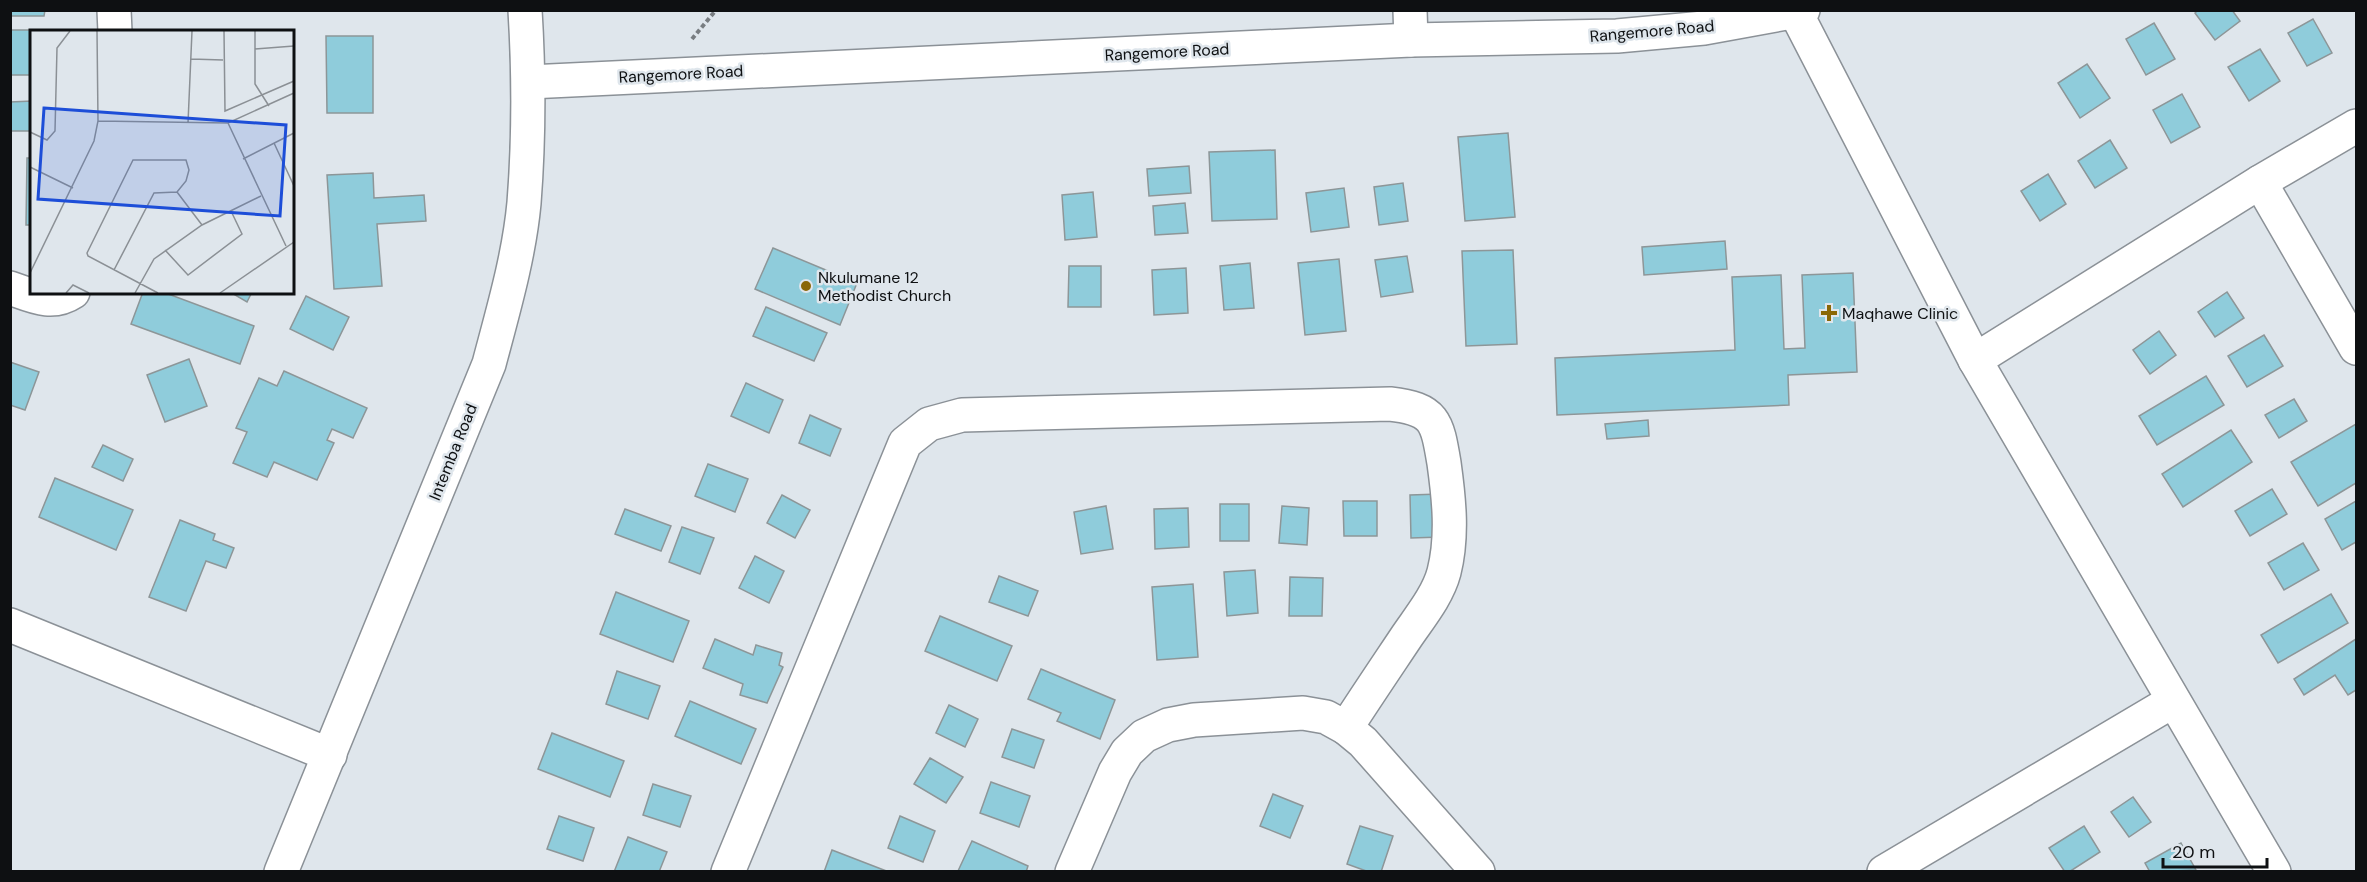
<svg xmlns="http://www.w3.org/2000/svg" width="2367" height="882" viewBox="0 0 2367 882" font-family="'DM Sans',sans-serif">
<rect width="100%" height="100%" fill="#dfe6ec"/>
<g fill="#8fccdb" stroke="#8d9698" stroke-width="1.5">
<path d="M10 10H45L44 16H10Z"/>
<path d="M2198 10H2232L2240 21 2215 40 2195 13Z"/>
<path d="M2313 19 2332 53 2307 66 2288 33Z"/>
<path d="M2154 23 2175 59 2146 75 2126 39Z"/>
<path d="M10 30H41L32 32V75H10Z"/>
<path d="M326 36H373V113H327Z"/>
<path d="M2260 49 2280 81 2249 101 2228 67Z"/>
<path d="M2087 64 2110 98 2080 118 2058 83Z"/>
<path d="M2182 94 2200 127 2171 143 2153 110Z"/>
<path d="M32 101V131H10V102Z"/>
<path d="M1508 133 1515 217 1465 221 1458 137Z"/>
<path d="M2110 140 2127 168 2095 188 2078 161Z"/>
<path d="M1275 150 1277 219 1212 221 1209 152Z"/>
<path d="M27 158H32V225H26Z"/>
<path d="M1189 166 1191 193 1149 196 1147 169Z"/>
<path d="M373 173 374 198 424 195 426 221 377 224 382 286 334 289 327 175Z"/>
<path d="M2048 174 2066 204 2040 221 2021 191Z"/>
<path d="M1403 183 1408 221 1379 225 1374 187Z"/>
<path d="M1344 188 1349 227 1311 232 1306 193Z"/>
<path d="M1093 192 1097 237 1065 240 1062 195Z"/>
<path d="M1185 203 1188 233 1155 235 1153 206Z"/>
<path d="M1725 241 1727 269 1644 275 1642 247Z"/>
<path d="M773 248 857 283 840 325 755 289Z"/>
<path d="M1513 250 1517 344 1466 346 1462 251Z"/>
<path d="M1407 256 1413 292 1381 297 1375 260Z"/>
<path d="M1339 259 1346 331 1305 335 1298 263Z"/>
<path d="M1250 263 1254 308 1224 310 1220 266Z"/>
<path d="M1069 266H1101V307H1068Z"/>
<path d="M1186 268 1188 313 1154 315 1152 270Z"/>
<path d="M1853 273 1857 372 1788 375 1789 405 1557 415 1555 358 1735 350 1732 277 1781 275 1784 349 1805 348 1802 275Z"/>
<path d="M143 292H163L254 326 240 364 131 324Z"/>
<path d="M230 292H252L247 302Z"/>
<path d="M2227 292 2244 318 2215 337 2198 312Z"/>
<path d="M306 296 349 317 333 350 290 329Z"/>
<path d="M766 307 827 333 814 361 753 336Z"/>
<path d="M2159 331 2176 355 2150 374 2133 350Z"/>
<path d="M2264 335 2283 366 2247 387 2228 356Z"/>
<path d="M189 359 207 406 165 422 147 375Z"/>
<path d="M10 362 39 372 25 410 10 405Z"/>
<path d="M284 371 367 408 353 438 332 429 327 440 334 443 317 480 274 462 267 477 233 463 247 432 236 428 259 378 277 386Z"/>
<path d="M2206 376 2224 405 2157 445 2139 416Z"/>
<path d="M746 383 783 400 769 433 731 416Z"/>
<path d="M2294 399 2307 421 2279 438 2265 415Z"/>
<path d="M810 415 841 429 830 456 799 443Z"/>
<path d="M1648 420 1649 436 1607 439 1605 424Z"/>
<path d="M2356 424V483L2318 506 2291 462Z"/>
<path d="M2231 430 2252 462 2183 507 2162 474Z"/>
<path d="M103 445 133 459 123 481 92 467Z"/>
<path d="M708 464 748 479 735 512 695 496Z"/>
<path d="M55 478 133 510 116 550 39 517Z"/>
<path d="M2272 489 2287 514 2250 536 2235 511Z"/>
<path d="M1440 494 1441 537 1411 538 1410 495Z"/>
<path d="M782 495 810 510 795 538 767 523Z"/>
<path d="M1343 501H1377V536H1344Z"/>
<path d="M2356 501V542L2342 550 2325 519Z"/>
<rect x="1220" y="504" width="29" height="37"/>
<path d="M1106 506 1113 549 1081 554 1074 512Z"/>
<path d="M1282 506 1309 508 1307 545 1279 543Z"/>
<path d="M1188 508 1189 547 1155 549 1154 509Z"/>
<path d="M625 509 671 526 661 551 615 534Z"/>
<path d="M180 520 215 534 213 540 234 548 226 568 206 561 186 611 149 597Z"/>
<path d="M682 527 714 538 700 574 669 562Z"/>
<path d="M2303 543 2319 570 2284 590 2268 563Z"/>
<path d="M755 556 784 571 769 603 739 588Z"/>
<path d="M1255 570 1258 613 1227 616 1224 572Z"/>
<path d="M999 576 1038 591 1028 616 989 602Z"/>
<path d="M1290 577 1323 578 1322 616H1289Z"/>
<path d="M1193 584 1198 657 1157 660 1152 587Z"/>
<path d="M616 592 689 621 673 662 600 634Z"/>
<path d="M2331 594 2348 623 2278 663 2261 635Z"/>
<path d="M940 616 1012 646 997 681 925 651Z"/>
<path d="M715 639 753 655 756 645 782 653 779 665 783 667 767 703 740 695 743 684 703 668Z"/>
<path d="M2356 639V690L2348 695 2335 675 2304 695 2294 679Z"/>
<path d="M1041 669 1115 700 1100 739 1057 721 1061 713 1028 699Z"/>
<path d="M617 671 660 686 648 719 606 704Z"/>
<path d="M690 701 756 729 741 764 675 736Z"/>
<path d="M949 705 978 719 965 747 936 733Z"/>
<path d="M1012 729 1044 740 1034 768 1002 757Z"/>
<path d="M552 733 624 761 610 797 538 769Z"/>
<path d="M930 758 963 777 946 803 914 784Z"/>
<path d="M991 782 1030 796 1019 827 980 813Z"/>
<path d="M653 784 691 796 680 827 643 815Z"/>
<path d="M1273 794 1303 806 1290 838 1260 826Z"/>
<path d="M2133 797 2151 822 2129 837 2111 812Z"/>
<path d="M559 816 594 828 583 861 547 849Z"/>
<path d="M900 816 935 831 923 862 888 848Z"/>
<path d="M1360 826 1393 836 1381 872H1369L1347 864Z"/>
<path d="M2084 826 2100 852 2069 872H2065L2049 848Z"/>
<path d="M628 837 667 852 659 872H614Z"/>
<path d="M972 841 1028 866 1026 872 958 871Z"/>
<path d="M2181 843 2196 870 2150 872 2145 863Z"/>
<path d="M832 850 889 872H824Z"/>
</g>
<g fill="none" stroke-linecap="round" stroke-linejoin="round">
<g stroke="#8b9197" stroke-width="36">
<g id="minor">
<path d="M114 10 115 32"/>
<path d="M1410 10 1411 40"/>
<path d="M1796 13 1975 360 2274 872"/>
<path d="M529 82 1411 40 1617 36 1704 28 1803 10"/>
<path d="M2260 182 2356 348"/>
<path d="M10 288C33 296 52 306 73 292"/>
<path d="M1975 360 2260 182 2356 126"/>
<path d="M10 625 330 755"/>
<path d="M1346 728 1363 742 1478 872"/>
<path d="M281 872 489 364C503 311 519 257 524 203 529 139 529 75 525 10"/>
<path d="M728 872 905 443 929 424 962 415 1390 404C1435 409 1437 421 1444 463 1449 499 1453 536 1444 572 1438 595 1420 617 1407 636 1387 666 1366 697 1346 728L1326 717 1303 713 1194 720 1168 725 1144 736 1127 752 1115 772 1072 872"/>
<path d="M1884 872 2173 701"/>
</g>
</g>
<path stroke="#787d81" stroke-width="4" stroke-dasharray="4.5 3" stroke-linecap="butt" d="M692 39 716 10"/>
<use href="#minor" stroke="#fff" stroke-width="33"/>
</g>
<g fill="#8a6706" stroke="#dfe6ec" stroke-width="2">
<circle cx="806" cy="286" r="6"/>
<path d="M1826 304h6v6h6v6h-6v6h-6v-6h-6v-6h6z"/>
</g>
<g text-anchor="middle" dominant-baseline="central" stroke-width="5" stroke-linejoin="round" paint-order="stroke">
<g font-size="16" fill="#0e1012" stroke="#dfe6ec">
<text transform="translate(1652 31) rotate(-5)">Rangemore Road</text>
<text transform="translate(1167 52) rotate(-3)">Rangemore Road</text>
<text transform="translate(681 74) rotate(-3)">Rangemore Road</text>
<text transform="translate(453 452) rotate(-68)">Intemba Road</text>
</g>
<g font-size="16" fill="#0e1012" stroke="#dfe6ec" text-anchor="start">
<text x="818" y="277">Nkulumane 12<tspan x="818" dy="18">Methodist Church</tspan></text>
<text x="1842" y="313">Maqhawe Clinic</text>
</g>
</g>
<g transform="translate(30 30)">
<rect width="264" height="264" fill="#dfe6ec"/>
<path fill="none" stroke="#8b9095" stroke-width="1.5" d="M194 1 195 81 264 51M225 1V54L239 76M225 19 264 16M161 29 193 30M68 91 198 93 264 63M158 93 162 1M198 93 256 216M0 102 17 110 25 101 27 18 40 1M244 113 264 156M213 129 264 103M0 137 43 158M147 162 172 195M135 220 158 245 212 204 201 181M84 240 124 163 147 162 156 151 159 140 156 130H103L57 223 58 226 128 263M0 243 64 111 68 91 67 1M36 263 43 255 59 263M105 263 124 229 172 195 231 166M190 263 264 212"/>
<path fill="#1d4ed8" fill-opacity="0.15" stroke="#1d4ed8" stroke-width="3" d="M14 78 256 95 250 186 8 169Z"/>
<rect width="264" height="264" fill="none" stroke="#0e1012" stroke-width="3"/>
</g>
<rect width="2367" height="882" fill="none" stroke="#0e1012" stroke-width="24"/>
<path d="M2163 858v9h104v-9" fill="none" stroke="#0e1012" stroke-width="3"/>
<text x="2172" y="858" font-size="18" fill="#0e1012" stroke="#dfe6ec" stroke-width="4.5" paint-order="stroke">20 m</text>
</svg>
